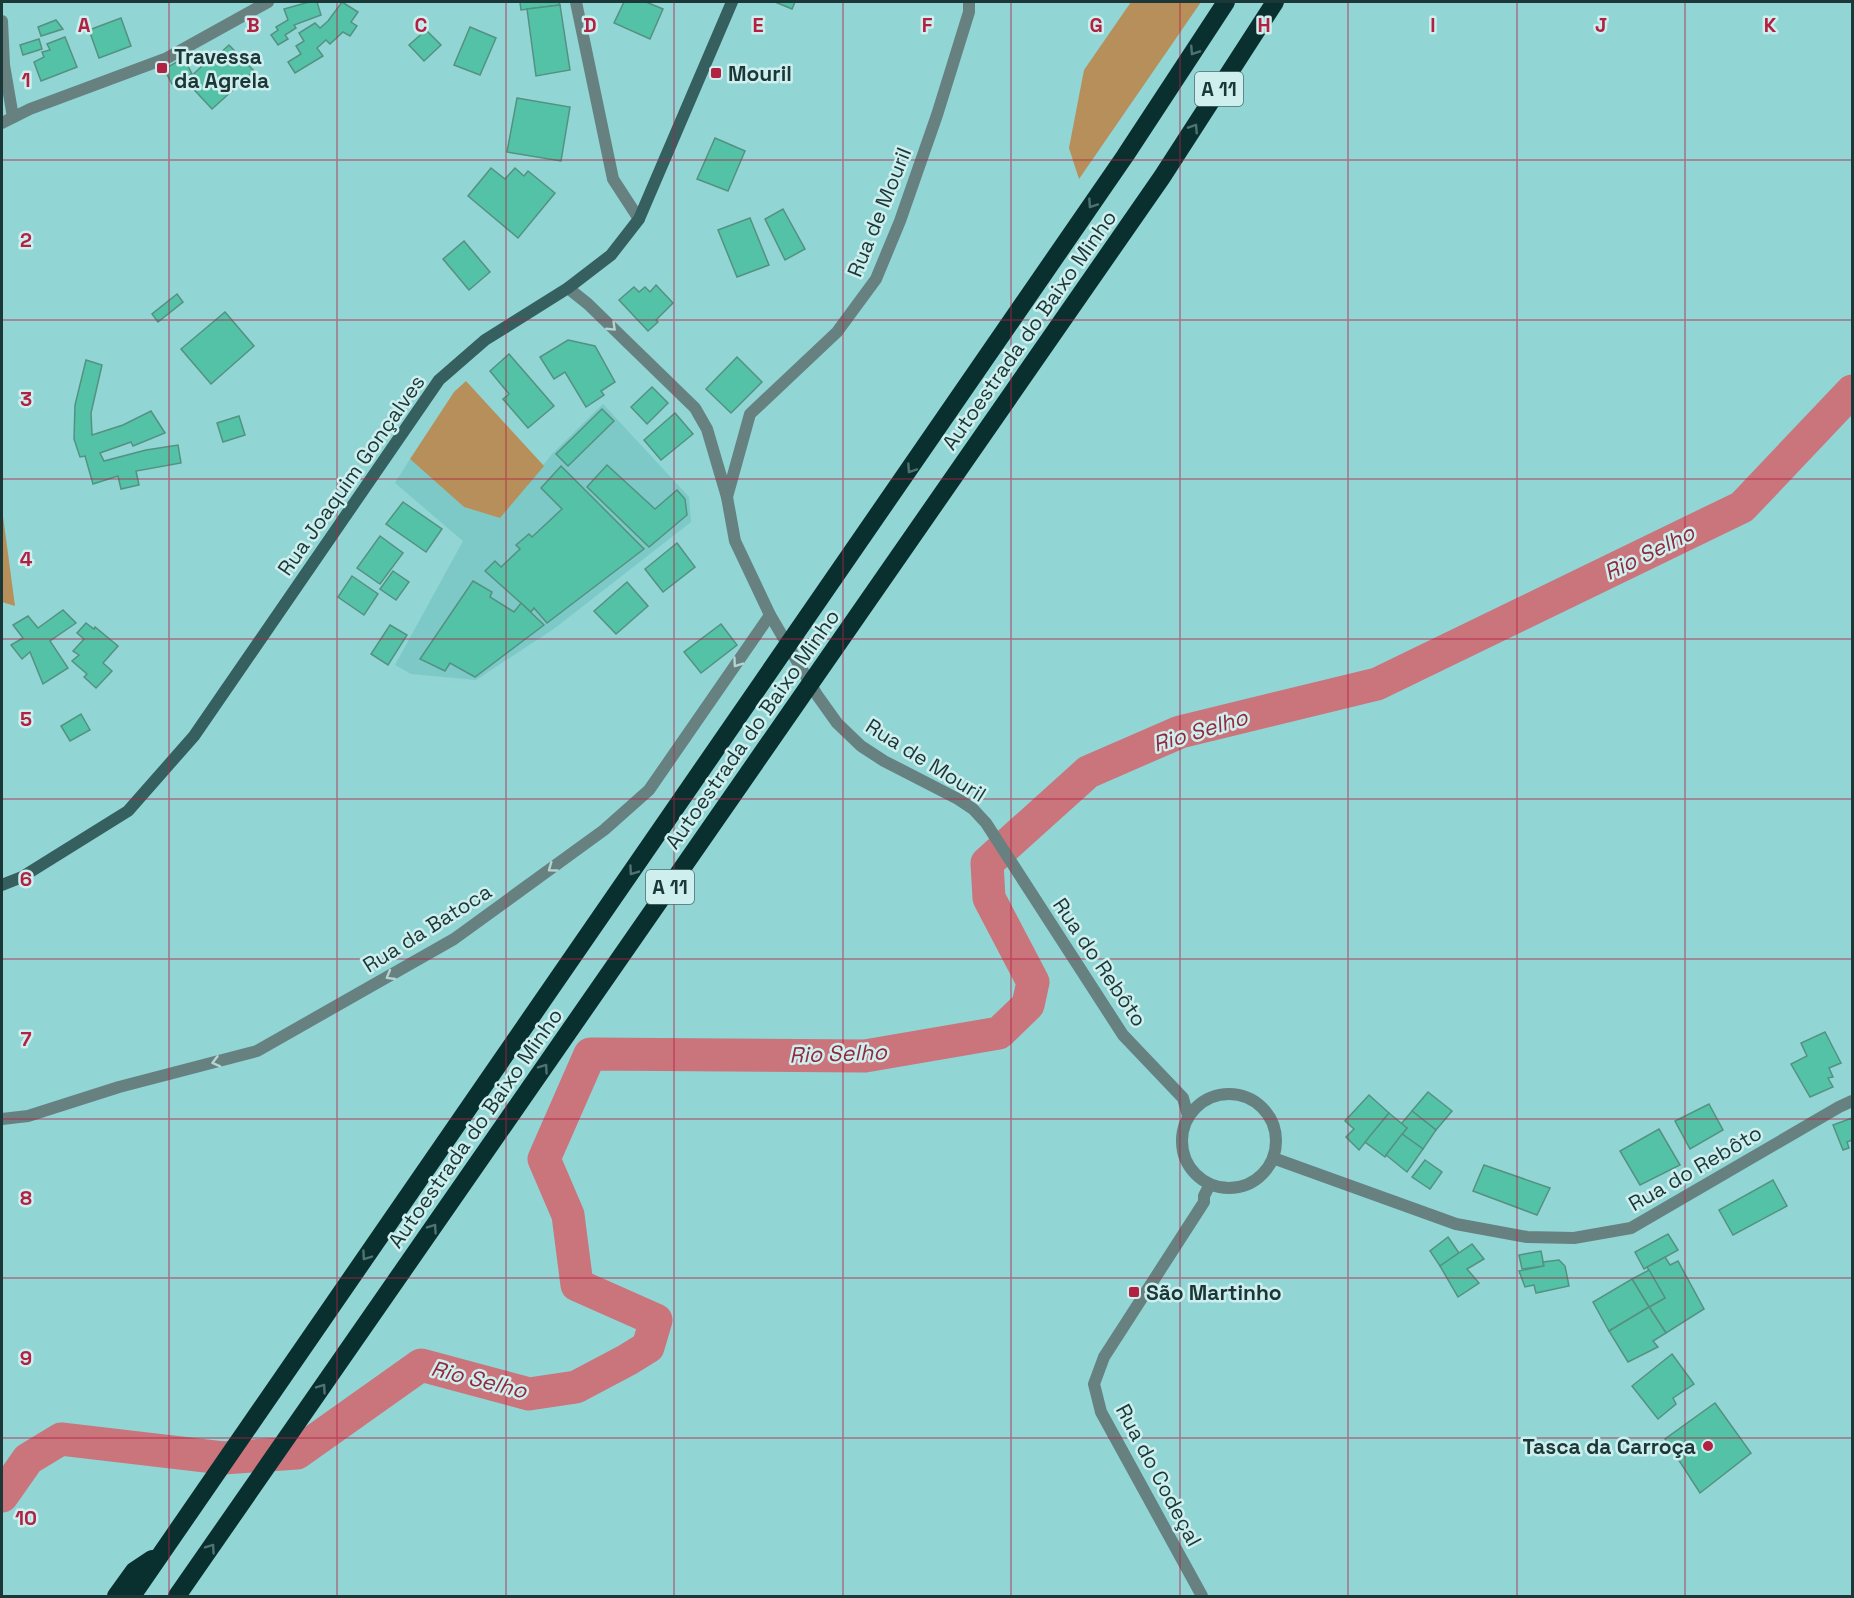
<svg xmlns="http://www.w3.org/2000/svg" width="1854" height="1598" viewBox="0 0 1854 1598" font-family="'Space Grotesk',sans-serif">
<rect width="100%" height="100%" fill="#91d5d4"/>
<path fill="#7cc9c8" d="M603 404 689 497 691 522 555 628 476 680 411 674 395 665 463 541 395 483 410 459 464 507 500 518 553 453Z"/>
<g fill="#b68f5a">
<path d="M1131 2H1201L1079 179 1069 148 1084 70Z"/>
<path d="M466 381 544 466 500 518 464 507 410 459 454 392Z"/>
<path d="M2 509 15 606 2 602Z"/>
</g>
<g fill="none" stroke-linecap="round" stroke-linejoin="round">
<path stroke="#ca747c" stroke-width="33" d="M2 1496 28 1459 61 1439 223 1458 297 1453 421 1365 529 1394 576 1387 627 1360 648 1347 656 1320 577 1285 568 1215 544 1159 590 1054 865 1056 999 1033 1028 1005 1033 982 989 898 987 863 1088 772 1180 732 1377 684 1742 507 1852 391"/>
</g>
<g fill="#53c2a7" stroke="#559181" stroke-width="1.5">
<path d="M309 2H317L321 15 294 25 296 28 285 35 288 39 278 45 271 35 278 30 276 27 288 20 284 9Z"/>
<path d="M342 2 358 12 351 22 357 26 350 36 343 32 330 44 326 40 317 48 323 56 295 73 288 62 301 54 296 46 304 41 299 33 315 23 320 28 328 21Z"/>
<path d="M520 2H559L560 5 521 10Z"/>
<path d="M624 2H646L663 9 650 39 614 23Z"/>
<path d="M775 2H795L792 9Z"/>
<path d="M560 5 570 70 536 76 527 9Z"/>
<path d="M121 18 131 46 99 58 89 30Z"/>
<path d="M56 20 63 29 41 36 38 27Z"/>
<path d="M470 27 496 38 480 75 454 65Z"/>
<path d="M426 30 441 45 424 61 409 45Z"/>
<path d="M65 37 77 67 41 81 34 62 44 57 42 52 50 50 47 44Z"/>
<path d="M39 39 42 49 23 55 20 45Z"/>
<path d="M229 45 254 71 212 109 186 81 216 53 218 55Z"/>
<path d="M184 58 192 74 172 84 164 69Z"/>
<path d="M517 98 570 107 561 161 507 152Z"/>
<path d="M715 138 745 151 728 191 697 179Z"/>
<path d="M491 168 505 179 515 168 524 176 528 171 555 193 518 238 468 196Z"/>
<path d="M783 209 805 249 785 260 765 219Z"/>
<path d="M750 218 769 265 737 277 718 230Z"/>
<path d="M464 241 490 272 469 290 443 259Z"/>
<path d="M656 285 673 303 656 320 658 322 648 331 619 300 634 287 639 292 645 287 650 292Z"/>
<path d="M177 294 183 302 158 322 152 314Z"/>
<path d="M225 312 254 346 211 384 181 349Z"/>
<path d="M568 340 595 346 615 382 601 391 604 395 586 407 565 372 554 379 540 357Z"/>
<path d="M509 354 554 406 528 428 503 399 509 394 490 371Z"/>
<path d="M737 357 762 382 731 413 706 389Z"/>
<path d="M86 360 102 365 91 413 92 435 123 425 151 411 165 433 133 446 131 442 100 453 104 461 146 450 178 445 181 463 136 471 139 485 121 489 118 476 93 484 85 456 80 457 74 439 75 405Z"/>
<path d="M652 387 668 403 647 424 631 407Z"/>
<path d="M602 409 614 421 568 466 556 454Z"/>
<path d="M675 413 693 434 661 460 644 440Z"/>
<path d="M239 416 245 435 223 442 217 423Z"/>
<path d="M607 465 655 509 677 490 685 499 687 515 649 547 587 487Z"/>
<path d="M561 466 644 549 547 623 534 608 531 612 485 571 495 561 501 567 520 549 516 545 529 534 532 537 562 509 541 488Z"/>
<path d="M403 502 442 529 426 552 386 524Z"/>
<path d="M380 536 403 553 380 584 357 568Z"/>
<path d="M677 543 695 567 663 592 645 569Z"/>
<path d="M393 571 409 582 396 600 380 589Z"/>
<path d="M352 576 378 594 364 615 338 597Z"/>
<path d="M473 581 492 592 490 597 514 612 521 603 544 625 475 677 450 663 445 671 420 659Z"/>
<path d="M627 582 648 606 616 634 594 611Z"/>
<path d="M63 610 76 623 50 641 68 668 43 684 30 652 22 659 11 645 23 638 13 625 28 616 38 628Z"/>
<path d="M86 623 94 629 95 627 118 646 103 663 112 671 96 688 84 677 87 674 72 661 79 655 73 651 84 639 77 633Z"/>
<path d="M721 624 737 645 701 673 684 652Z"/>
<path d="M390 625 407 635 388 665 371 654Z"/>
<path d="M81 714 90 730 70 741 61 726Z"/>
<path d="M1825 1032 1841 1063 1829 1068 1833 1077 1828 1078 1833 1087 1810 1097 1791 1064 1807 1056 1801 1043Z"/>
<path d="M1428 1092 1452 1111 1436 1130 1412 1111Z"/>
<path d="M1369 1095 1389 1113 1359 1150 1346 1137 1354 1129 1345 1121Z"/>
<path d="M1709 1104 1723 1130 1690 1149 1675 1121Z"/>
<path d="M1412 1111 1436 1130 1423 1149 1402 1134 1407 1128 1401 1124Z"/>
<path d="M1389 1113 1407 1128 1385 1157 1365 1142Z"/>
<path d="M1852 1118V1140L1847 1142 1849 1148 1843 1150 1833 1125Z"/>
<path d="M1659 1129 1680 1165 1640 1185 1620 1151Z"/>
<path d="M1402 1134 1423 1149 1407 1172 1386 1155Z"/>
<path d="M1425 1160 1442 1172 1430 1189 1412 1177Z"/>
<path d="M1484 1165 1550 1188 1537 1215 1473 1191Z"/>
<path d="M1773 1180 1787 1206 1733 1235 1719 1210Z"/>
<path d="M1668 1234 1678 1250 1644 1269 1635 1252Z"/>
<path d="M1448 1237 1459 1253 1440 1266 1430 1251Z"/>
<path d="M1472 1244 1484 1259 1467 1269 1479 1283 1458 1297 1440 1266Z"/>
<path d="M1541 1251 1544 1266 1522 1269 1519 1255Z"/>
<path d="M1665 1257 1670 1265 1678 1261 1704 1309 1666 1333 1649 1307 1665 1298 1647 1267Z"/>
<path d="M1559 1260 1565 1266 1569 1286 1536 1293 1534 1285 1525 1287 1519 1271 1544 1266 1543 1262Z"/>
<path d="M1649 1270 1665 1298 1649 1307 1632 1279Z"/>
<path d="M1632 1279 1649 1307 1609 1331 1593 1302Z"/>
<path d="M1649 1307 1666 1333 1653 1341 1658 1347 1628 1362 1609 1331Z"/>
<path d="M1672 1354 1694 1384 1673 1398 1676 1404 1658 1419 1632 1386Z"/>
<path d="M1715 1403 1751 1453 1700 1493 1665 1439Z"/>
</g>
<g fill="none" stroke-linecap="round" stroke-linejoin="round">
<g stroke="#668180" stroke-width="12">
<path d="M576 2 613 179 639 219"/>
<path d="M2 21 4 65 13 117"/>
<path d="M2 123 30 109 167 58 268 2"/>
<path d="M568 288 588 304 695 408 707 429 727 497"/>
<path d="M2 1119 28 1116 119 1087 257 1051 454 939 604 830 649 790 770 615"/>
</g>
<g stroke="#668180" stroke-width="12">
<path d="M969 2V12L937 115 900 221 876 279 837 332 750 414 727 497 735 541 770 615 817 695 837 723 861 746 884 761 958 799 973 809 986 823 1123 1035 1183 1098 1188 1116"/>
<circle cx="1229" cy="1141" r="47"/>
<path d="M1273 1158 1456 1224 1527 1237 1574 1238 1631 1228 1839 1107 1852 1101"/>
<path d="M1202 1596 1101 1412 1094 1384 1104 1357 1204 1202V1196L1210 1184"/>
</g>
<path stroke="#365f5f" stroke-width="12" d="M2 885 22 877 128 811 194 736 439 380 485 340 568 288 611 255 639 219 732 2"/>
<g stroke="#0a2f2f" stroke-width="18">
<path d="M116 1596 134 1571 152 1559"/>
<path d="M132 1596 1125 156 1226 2"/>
<path d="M177 1596 1162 177 1275 2"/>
</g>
</g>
<defs><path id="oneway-chevron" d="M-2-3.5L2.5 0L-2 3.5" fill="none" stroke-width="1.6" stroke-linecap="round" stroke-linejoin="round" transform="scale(1.5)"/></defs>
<g stroke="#4f7272">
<use href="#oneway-chevron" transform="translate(1194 51) rotate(123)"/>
<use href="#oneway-chevron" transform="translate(1194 128) rotate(-57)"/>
<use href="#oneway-chevron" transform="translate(1092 204) rotate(124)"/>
<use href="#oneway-chevron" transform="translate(911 469) rotate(124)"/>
<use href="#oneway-chevron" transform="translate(633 871) rotate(125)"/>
<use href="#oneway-chevron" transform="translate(544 1068) rotate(-55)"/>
<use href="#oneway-chevron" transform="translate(433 1228) rotate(-55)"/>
<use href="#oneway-chevron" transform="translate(366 1256) rotate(125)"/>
<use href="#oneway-chevron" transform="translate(322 1388) rotate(-55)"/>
<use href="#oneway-chevron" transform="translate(211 1548) rotate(-55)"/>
</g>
<g stroke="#b4d4d2">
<use href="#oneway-chevron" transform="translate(612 327) rotate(44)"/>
<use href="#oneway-chevron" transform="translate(737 663) rotate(125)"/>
<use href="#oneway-chevron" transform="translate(552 868) rotate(144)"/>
<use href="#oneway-chevron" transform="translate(390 976) rotate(150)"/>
<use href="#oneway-chevron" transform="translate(216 1062) rotate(165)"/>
</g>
<path fill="none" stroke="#b22042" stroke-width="1.5" stroke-opacity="0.55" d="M169 2V1596M337 2V1596M506 2V1596M674 2V1596M843 2V1596M1011 2V1596M1180 2V1596M1348 2V1596M1517 2V1596M1685 2V1596M2 160H1852M2 320H1852M2 479H1852M2 639H1852M2 799H1852M2 959H1852M2 1119H1852M2 1278H1852M2 1438H1852"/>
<g fill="#b22042" stroke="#ceefee" stroke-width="2">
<rect x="156" y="62" width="12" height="12" rx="3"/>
<rect x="710" y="67" width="12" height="12" rx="3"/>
<rect x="1128" y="1286" width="12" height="12" rx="3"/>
<circle cx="1708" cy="1446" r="6"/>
</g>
<g text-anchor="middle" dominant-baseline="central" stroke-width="5" stroke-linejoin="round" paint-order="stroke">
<g fill="#ceefee" stroke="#516e6e" stroke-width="1.5">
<rect x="1195" y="72" width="48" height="34" rx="4.5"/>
<rect x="646" y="870" width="48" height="34" rx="4.5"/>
</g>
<g font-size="20" font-weight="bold" fill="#1b3737">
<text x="1219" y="89">A 11</text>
<text x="670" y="887">A 11</text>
</g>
<g font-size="21" font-weight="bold" fill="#1b3737" stroke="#ceefee" text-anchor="start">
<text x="174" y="56">Travessa<tspan x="174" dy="24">da Agrela</tspan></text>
<text x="728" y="73">Mouril</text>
<text x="1146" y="1292">São Martinho</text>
<text x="1696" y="1446" text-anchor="end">Tasca da Carroça</text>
</g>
<g font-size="21" fill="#1b3737" stroke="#ceefee">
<text transform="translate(879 212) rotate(-68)">Rua de Mouril</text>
<text transform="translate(1029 330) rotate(-55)">Autoestrada do Baixo Minho</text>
<text transform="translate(351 475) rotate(-55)">Rua Joaquim Gonçalves</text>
<text transform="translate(752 729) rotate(-55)">Autoestrada do Baixo Minho</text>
<text transform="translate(926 760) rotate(32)">Rua de Mouril</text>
<text transform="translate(427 928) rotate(-32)">Rua da Batoca</text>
<text transform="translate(1100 962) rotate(56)">Rua do Rebôto</text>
<text transform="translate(475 1128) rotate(-55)">Autoestrada do Baixo Minho</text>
<text transform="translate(1695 1168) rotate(-30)">Rua do Rebôto</text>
<text transform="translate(1159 1475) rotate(62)">Rua do Codeçal</text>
</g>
<g font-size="22" font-style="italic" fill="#91293c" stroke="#ceefee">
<text transform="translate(1649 552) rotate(-26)">Rio Selho</text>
<text transform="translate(1200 730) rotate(-17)">Rio Selho</text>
<text transform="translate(838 1053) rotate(-2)">Rio Selho</text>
<text transform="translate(479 1379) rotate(14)">Rio Selho</text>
</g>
</g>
<g font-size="20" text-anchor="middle" font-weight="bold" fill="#b22042" stroke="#ceefee" stroke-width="5" stroke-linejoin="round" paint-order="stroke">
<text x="84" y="32">A</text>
<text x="253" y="32">B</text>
<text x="421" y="32">C</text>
<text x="590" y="32">D</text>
<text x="758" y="32">E</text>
<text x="927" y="32">F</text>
<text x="1096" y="32">G</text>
<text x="1264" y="32">H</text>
<text x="1433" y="32">I</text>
<text x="1601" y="32">J</text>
<text x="1770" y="32">K</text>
<text x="26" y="87">1</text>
<text x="26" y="247">2</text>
<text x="26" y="406">3</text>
<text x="26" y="566">4</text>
<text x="26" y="726">5</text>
<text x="26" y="886">6</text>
<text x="26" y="1046">7</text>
<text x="26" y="1205">8</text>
<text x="26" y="1365">9</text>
<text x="26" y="1525">10</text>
</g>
<rect width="1854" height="1598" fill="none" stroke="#1b3737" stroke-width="6"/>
</svg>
